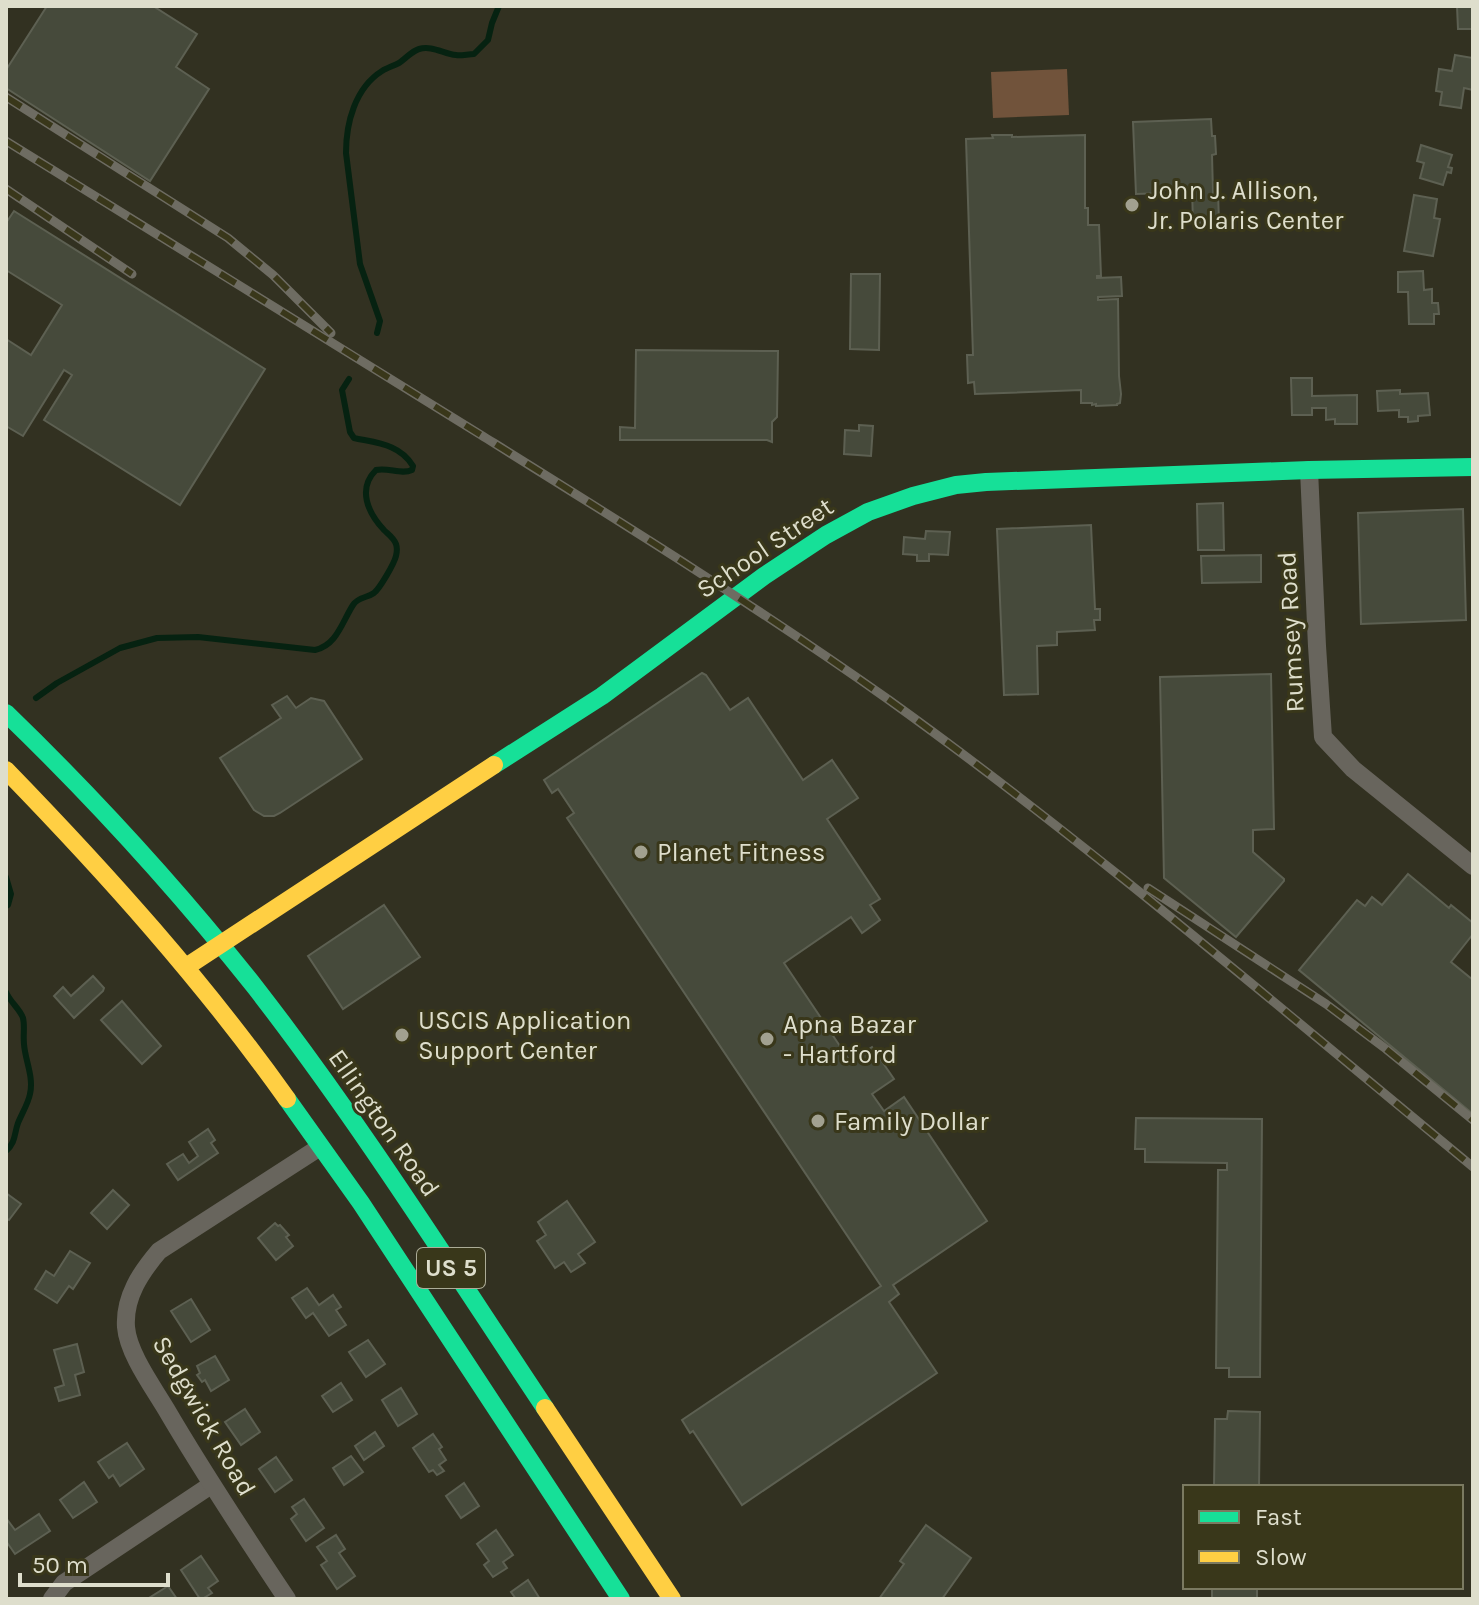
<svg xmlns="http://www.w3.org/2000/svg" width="1479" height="1605" viewBox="0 0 1479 1605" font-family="Karla,sans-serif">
<rect width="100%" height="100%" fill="#323121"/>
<path fill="#71533b" d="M1067 69 1069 115 993 118 991 72Z"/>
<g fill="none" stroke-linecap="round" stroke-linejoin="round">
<g stroke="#062211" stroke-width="6">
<path d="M377 333 380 321 360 264 346 153C346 123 355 88 382 71 387 68 393 66 399 63 405 59 412 51 419 49 432 45 444 54 456 55 461 56 468 54 474 54L488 40 492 23 499 6"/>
<path d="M36 698 57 683 120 648 157 638 198 637 315 650C337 645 342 622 353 605 358 597 367 598 374 593 380 588 394 564 396 556 397 552 397 547 396 544 394 538 388 534 384 530 368 513 357 489 376 470 388 467 401 475 412 470L413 466C400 444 377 443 354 438L350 432 342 390 349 379"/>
<path d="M6 877 11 894 8 905 6 906"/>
<path d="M6 992C10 1002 20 1009 23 1018 25 1026 23 1035 24 1044 25 1060 34 1077 30 1094 28 1104 22 1113 18 1123 14 1134 16 1142 6 1151"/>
</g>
</g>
<g fill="#464a3b" stroke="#5d6052" stroke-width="2">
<path d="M47 6H153L197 34 176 67 209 89 150 181 6 88V70Z"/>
<path d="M1457 6H1473L1472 29H1458Z"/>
<path d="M1455 55 1473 58V90L1464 88 1461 108 1440 105 1442 92 1436 91 1439 69 1452 71Z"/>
<path d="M1211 119 1212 136H1215L1216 154 1212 155 1213 193 1218 192 1219 222 1193 223 1192 188 1164 190V193L1136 194 1133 122Z"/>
<path d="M992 135H1012V137L1085 135V208H1088V225H1099L1101 276H1097V278L1121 277 1122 296 1098 297V300L1118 299 1119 376 1121 394 1120 403 1117 404V405L1096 406V404L1092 405V403H1081V390L975 394 974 382 968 383 967 355H973L966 139 993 138Z"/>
<path d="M1421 145 1452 155 1448 167 1452 168 1451 173 1447 172 1443 185 1420 178 1424 163 1417 161Z"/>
<path d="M1414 195 1437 199 1434 218 1440 219 1433 256 1404 251Z"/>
<path d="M14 211 265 369 180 505 44 420 72 375 64 370 23 436 6 426V339L31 355 62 305 6 270V223Z"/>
<path d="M1423 271 1424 290 1432 289V303H1438L1439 314H1434V324H1409L1408 292H1398V272Z"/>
<path d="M851 274H880L879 350 850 349Z"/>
<path d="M636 350 778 351 777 417 772 422V442L767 440H620V427L635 428Z"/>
<path d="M1291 378H1312V396L1357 395V424H1335V419L1326 420V408H1312V415H1292Z"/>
<path d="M1400 390V394L1428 393 1430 415 1418 416V421L1408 422V417H1399V410L1378 411 1377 391Z"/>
<path d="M859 425 873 426 871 456 844 454 845 430 859 431Z"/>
<path d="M1223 503 1224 550H1198L1197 504Z"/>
<path d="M1463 509 1466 620 1361 624 1358 513Z"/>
<path d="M1091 525 1095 609H1100V620H1094L1095 630 1057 632V645L1037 646 1038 694 1004 695 997 529Z"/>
<path d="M926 531 950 532 948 555 929 554V561H917V555L903 554 904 537 925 539Z"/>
<path d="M1261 555V582L1202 583 1201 556Z"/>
<path d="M702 673 706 675 730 710 748 698 803 780 832 760 858 798 827 819 880 899 870 905 880 920 862 933 851 917 784 963 850 1061 872 1047 894 1079 872 1094 884 1111 904 1097 987 1221 893 1285 899 1294 889 1302 937 1373 742 1505 693 1431 690 1433 682 1420 881 1286 567 818 574 813 558 789 552 793 544 780Z"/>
<path d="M1271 674 1274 829 1253 830V852L1284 879V881L1236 937 1164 878 1160 677Z"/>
<path d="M287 696 296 708 311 698 324 701 362 759 280 813 274 816H264L254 810 220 758 281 718 272 705Z"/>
<path d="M1408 874 1449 908 1451 905 1473 923V934L1451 962 1473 980V1114L1299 970 1357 900 1365 906 1372 897 1382 905Z"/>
<path d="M384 905 420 957 343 1009 308 956Z"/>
<path d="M93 976 104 988 103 991 74 1018 54 996 63 987 71 996Z"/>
<path d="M122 1001 161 1046 142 1064 101 1020Z"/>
<path d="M1136 1118 1262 1119 1260 1377H1229V1368H1216L1218 1170H1227V1163L1145 1162V1149H1135Z"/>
<path d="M208 1129 215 1140 211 1143 218 1153 178 1180 167 1164 183 1154 189 1163 198 1156 189 1142Z"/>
<path d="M113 1190 129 1205 107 1229 91 1213Z"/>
<path d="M6 1193 21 1204 9 1220 6 1218Z"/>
<path d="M567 1201 595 1242 578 1254 585 1263 571 1272 564 1262 555 1268 537 1241 546 1235 538 1222Z"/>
<path d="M275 1223 278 1226 280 1225 289 1235 286 1237 293 1246 276 1260 258 1238Z"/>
<path d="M70 1251 90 1263 73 1289 69 1286 57 1303 35 1289 46 1271 54 1276Z"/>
<path d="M307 1288 319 1305 333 1295 341 1307 336 1310 346 1325 329 1336 313 1313 306 1318 292 1298Z"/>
<path d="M191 1299 210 1330 191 1342 171 1311Z"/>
<path d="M368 1340 385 1364 366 1377 349 1352Z"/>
<path d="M77 1344 84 1372 75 1375 80 1395 59 1401 55 1388 64 1385 54 1350Z"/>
<path d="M215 1356 229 1380 211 1391 205 1380 202 1382 197 1375 200 1373 197 1366Z"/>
<path d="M341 1383 352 1400 333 1412 322 1396Z"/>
<path d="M401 1388 417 1414 398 1426 382 1400Z"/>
<path d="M245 1409 260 1432 241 1445 225 1422Z"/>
<path d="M1228 1411 1260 1412 1259 1487H1214L1215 1419H1227Z"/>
<path d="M375 1432 384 1446 364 1460 355 1446Z"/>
<path d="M433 1434 442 1447 439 1449 446 1460 439 1465 444 1471 437 1475 433 1470 429 1472 413 1448Z"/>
<path d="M127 1443 144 1469 120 1486 113 1475 109 1478 98 1462Z"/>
<path d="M351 1456 363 1472 344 1485 333 1468Z"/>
<path d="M276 1457 292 1480 275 1492 259 1469Z"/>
<path d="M84 1482 97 1502 73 1518 60 1500Z"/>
<path d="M464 1483 479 1506 461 1518 446 1496Z"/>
<path d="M304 1499 324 1528 306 1541 291 1519 297 1514 292 1507Z"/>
<path d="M39 1514 50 1531 15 1554 6 1541V1518L15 1530Z"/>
<path d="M926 1525 971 1558 942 1599H879L904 1564 900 1561Z"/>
<path d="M496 1530 513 1555 503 1562 507 1568 493 1577 484 1565 489 1561 477 1544Z"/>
<path d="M336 1535 345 1549 339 1553 355 1576 337 1589 321 1565 327 1561 317 1547Z"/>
<path d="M201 1556 218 1581 208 1588 212 1593 202 1599H200L181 1570Z"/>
<path d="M528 1580 540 1599H516L511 1592Z"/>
<path d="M168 1586 177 1599H150L149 1598Z"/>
<rect x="1212" y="1587" width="45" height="12"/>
</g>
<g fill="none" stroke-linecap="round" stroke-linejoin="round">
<g stroke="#68655d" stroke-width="18">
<path d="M1309 470 1317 646 1323 737 1353 769 1473 866"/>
<path d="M52 1599 64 1583 211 1485"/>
<path d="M287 1599C245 1536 204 1474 166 1409 153 1387 128 1353 126 1327 124 1297 141 1272 159 1251L320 1147"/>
</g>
<g stroke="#16e098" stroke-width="18">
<path d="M6 713C95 799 178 890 255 987 359 1121 451 1267 545 1408"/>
<path d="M494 765 602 696 764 576 826 535 868 512 913 496 956 485 986 482 1309 470 1473 467"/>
<path d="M287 1099 361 1203 621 1599"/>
</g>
<g stroke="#ffcf43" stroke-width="18">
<path d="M6 770C107 874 203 981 287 1099"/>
<path d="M186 967 494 765"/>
<path d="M545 1408 672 1599"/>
</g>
<g stroke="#6e6c62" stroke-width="9">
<g id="rail">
<path d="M6 97 228 238 273 275 331 333"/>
<path d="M6 141C164 239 323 337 481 435 619 521 756 606 889 700 1091 845 1281 1009 1473 1167"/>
<path d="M6 189 132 274"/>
<path d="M1148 888 1326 1004 1386 1049 1473 1120"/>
</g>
</g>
<use href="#rail" stroke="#39371a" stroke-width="6" stroke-dasharray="18" stroke-linecap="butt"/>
</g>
<g fill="#a2a190" stroke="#39371a" stroke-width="3">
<circle cx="1132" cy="205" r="8"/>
<circle cx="641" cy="852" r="8"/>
<circle cx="402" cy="1035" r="8"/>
<circle cx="767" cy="1039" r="8"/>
<circle cx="818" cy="1121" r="8"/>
</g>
<g text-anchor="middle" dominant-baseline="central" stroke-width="6" stroke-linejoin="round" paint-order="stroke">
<rect fill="#39371a" stroke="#acac97" stroke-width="2" x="417" y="1248" width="68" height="40" rx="6"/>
<g font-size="24" font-weight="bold" fill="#dedecc">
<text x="451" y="1268">US 5</text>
</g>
<g font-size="26" fill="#dedecc" stroke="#39371a" text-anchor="start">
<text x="1148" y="190">John J. Allison,<tspan x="1148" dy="30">Jr. Polaris Center</tspan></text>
<text x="657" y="852">Planet Fitness</text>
<text x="418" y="1020">USCIS Application<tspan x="418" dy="30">Support Center</tspan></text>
<text x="783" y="1024">Apna Bazar<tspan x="783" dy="30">- Hartford</tspan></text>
<text x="834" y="1121">Family Dollar</text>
</g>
<g font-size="26" fill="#dedecc" stroke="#39371a">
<text transform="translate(765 548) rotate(-34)">School Street</text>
<text transform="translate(1291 632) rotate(-93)">Rumsey Road</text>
<text transform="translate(384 1123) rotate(55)">Ellington Road</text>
<text transform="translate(204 1416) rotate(60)">Sedgwick Road</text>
</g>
</g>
<rect width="1479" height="1605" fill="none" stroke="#dedecc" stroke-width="16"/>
<rect x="1183" y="1485" width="280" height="104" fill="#39371a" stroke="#7b7a61" stroke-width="2"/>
<rect x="1199" y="1511" width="40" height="12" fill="#16e098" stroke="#7b7a61" stroke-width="2"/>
<text x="1255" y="1525" font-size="24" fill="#dedecc">Fast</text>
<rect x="1199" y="1551" width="40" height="12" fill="#ffcf43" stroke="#7b7a61" stroke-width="2"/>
<text x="1255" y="1565" font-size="24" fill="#dedecc">Slow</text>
<path d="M20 1573v12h148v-12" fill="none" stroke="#dedecc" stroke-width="4"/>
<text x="32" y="1573" font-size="24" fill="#dedecc" stroke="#39371a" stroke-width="6" paint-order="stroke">50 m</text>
</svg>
